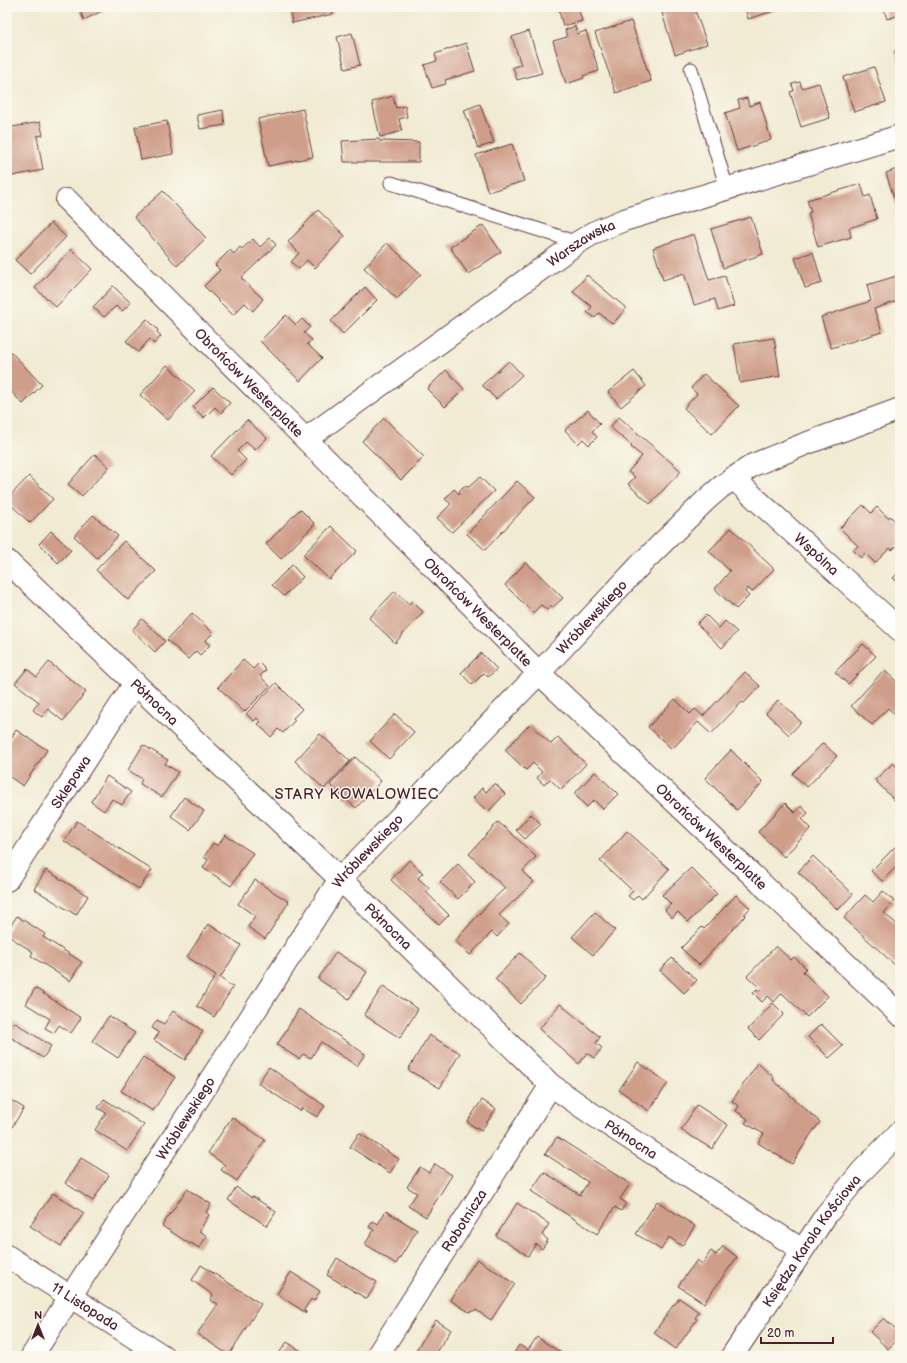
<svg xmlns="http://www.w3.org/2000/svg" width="907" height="1363" viewBox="0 0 907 1363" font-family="'Balsamiq Sans',sans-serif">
<rect width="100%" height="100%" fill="#fbf7ec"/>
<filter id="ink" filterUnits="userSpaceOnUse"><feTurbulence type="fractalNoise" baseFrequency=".025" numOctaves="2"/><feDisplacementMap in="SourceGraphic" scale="8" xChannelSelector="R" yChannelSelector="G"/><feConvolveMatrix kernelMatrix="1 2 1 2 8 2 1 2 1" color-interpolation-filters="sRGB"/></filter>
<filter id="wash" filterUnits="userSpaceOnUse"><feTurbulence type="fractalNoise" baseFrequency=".012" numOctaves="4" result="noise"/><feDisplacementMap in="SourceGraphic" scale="16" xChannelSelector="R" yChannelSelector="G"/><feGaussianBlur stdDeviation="0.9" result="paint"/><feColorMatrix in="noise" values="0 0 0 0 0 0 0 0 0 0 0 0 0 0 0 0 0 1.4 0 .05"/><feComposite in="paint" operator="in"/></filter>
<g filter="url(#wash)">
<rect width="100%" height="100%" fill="#f1ebd3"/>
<g id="blocks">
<g fill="#cf9e8a">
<path d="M78 7H110L84 20Z"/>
<path d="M289 7H332L333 14 292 23Z"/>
<path d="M558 7H578L582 21 563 26Z"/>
<path d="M680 7H694L707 44 675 55 662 13Z"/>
<path d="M745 7H775L777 10 748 19Z"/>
<path d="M883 7H900V15L887 19Z"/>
<path d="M631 21 651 81 616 93 595 33Z"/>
<path d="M575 26 577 34 586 31 599 71 583 76 584 78 566 84 553 41 567 37 565 30Z"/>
<path d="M529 31 542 73 517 80 513 67 521 65 512 37Z"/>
<path d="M352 33 360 65 345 69 337 37Z"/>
<path d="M466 43 475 71 445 80 446 84 432 88 424 65 437 61 435 54Z"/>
<path d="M900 49V65L895 51Z"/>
<path d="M874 67 886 102 854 112 843 77Z"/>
<path d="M800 82 802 88 819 83 830 118 801 127 790 92 794 91 792 84Z"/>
<path d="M393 96 396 108 405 106 407 117 399 119 402 131 380 137 372 102Z"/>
<path d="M747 98 749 106 760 102 771 140 737 151 725 113 740 108 738 100Z"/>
<path d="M480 104 494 143 478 148 464 110Z"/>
<path d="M303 109 313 157 268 166 258 119Z"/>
<path d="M223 110 225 125 200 129 197 115Z"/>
<path d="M167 121 173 154 141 160 135 127Z"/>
<path d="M40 122 43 135 37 136 43 170 7 177V128Z"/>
<path d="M379 139 380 141 419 142V162H344L342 141Z"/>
<path d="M512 144 524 181 488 192 476 155Z"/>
<path d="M900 168V206L897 207 886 173Z"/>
<path d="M861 184 865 197 870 195 877 219 849 228 851 237 818 247 808 213 811 212 807 200Z"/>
<path d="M163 191 206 238 177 266 134 217Z"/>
<path d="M318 210 345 236 315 268 307 260 299 269 291 262 299 253 288 242Z"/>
<path d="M751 217 763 254 723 268 711 229Z"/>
<path d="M51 223 66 237 30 274 15 260Z"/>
<path d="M483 225 501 252 468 274 450 247Z"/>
<path d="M694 234 709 280 725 276 734 306 718 311 715 299 694 305 684 273 663 280 653 248Z"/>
<path d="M270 238 276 245 241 278 263 299 253 311 245 303 233 315 204 286 220 270 215 265 230 250 234 254 240 247 242 249 253 239 260 247Z"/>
<path d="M387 243 421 274 397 299 364 268Z"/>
<path d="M71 249 92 269 56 307 35 288Z"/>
<path d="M813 252 822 283 805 288 795 258Z"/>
<path d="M587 275 626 308 613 324 599 313 595 318 587 312 592 307 573 292Z"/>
<path d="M900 275V300L874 309 882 332 831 348 821 317 871 301 867 285Z"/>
<path d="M113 286 131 303 122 311 116 306 104 317 93 307Z"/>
<path d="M365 287 377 300 343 334 331 321Z"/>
<path d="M286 315 296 325 302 319 310 327 304 333 312 340 307 344 322 358 300 381 260 341Z"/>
<path d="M147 319 158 330 157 332 161 336 154 344 150 339 138 352 126 341Z"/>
<path d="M774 338 780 376 740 383 734 344Z"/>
<path d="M11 352 42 385 23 404 7 387V355Z"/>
<path d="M509 361 522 375 496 399 482 385Z"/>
<path d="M167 365 195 391 168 420 140 395Z"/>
<path d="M446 370 464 389 445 407 427 389Z"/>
<path d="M634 371 646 386 621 407 608 392Z"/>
<path d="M704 374 739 406 712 434 684 408 697 394 691 388Z"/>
<path d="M213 387 230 403 221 413 215 407 204 418 193 407Z"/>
<path d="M588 410 600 424 592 431 597 437 589 445 583 439 578 444 565 430Z"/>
<path d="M619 417 681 471 650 504 628 484 635 477 628 472 642 456 631 447 632 446 610 427Z"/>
<path d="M384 418 424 457 401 480 362 441Z"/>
<path d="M247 420 267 438 255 450 246 442 237 451 246 460 231 475 211 456Z"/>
<path d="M95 454 109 467 82 496 68 484Z"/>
<path d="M29 476 53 499 30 523 7 501V499Z"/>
<path d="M480 477 494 491 452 532 437 518 451 504 445 499 454 489 460 495 459 491 464 486 469 487 471 485Z"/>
<path d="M517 481 535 497 485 550 467 534Z"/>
<path d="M863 505 871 513 877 507 888 518 890 516 900 526V543L892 550 890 548 875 563 865 553 861 558 853 550 858 546 840 528Z"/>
<path d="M300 509 315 524 281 559 266 544Z"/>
<path d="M93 515 118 536 97 558 74 536Z"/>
<path d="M331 526 357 551 329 579 303 555Z"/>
<path d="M731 528 774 569 752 592 748 588 745 592 749 596 736 609 715 589 730 571 709 551Z"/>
<path d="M51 531 71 550 58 563 39 544Z"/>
<path d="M124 541 156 571 128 600 96 570Z"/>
<path d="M526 562 563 598 552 608 550 606 547 610 541 605 533 613 505 585Z"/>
<path d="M292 565 303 577 284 596 272 585Z"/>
<path d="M900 571V584L893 578Z"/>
<path d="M395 591 409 604 412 601 423 612 395 643 369 618Z"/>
<path d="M192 613 213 633 205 641 210 645 200 655 196 651 188 659 167 640Z"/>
<path d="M706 615 719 628 725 621 737 632 722 648 697 624Z"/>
<path d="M142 619 165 641 155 652 132 630Z"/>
<path d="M863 644 876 656 848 684 835 672Z"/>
<path d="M481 653 497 669 488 677 484 673 472 685 461 673Z"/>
<path d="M243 660 253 669 259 663 266 670 260 676 270 686 244 712 218 687Z"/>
<path d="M49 662 86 692 63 721 48 709 42 717 33 710 39 702 15 683 27 669 37 677Z"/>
<path d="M884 670 897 682 896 683 900 687V720L888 708 872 725 851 706Z"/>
<path d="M745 672 760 686 744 703 742 702 711 734 698 722 672 749 648 727 675 699 690 714 695 709 703 716Z"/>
<path d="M276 683 302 709 293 718 295 720 283 733 278 729 271 737 258 724 261 722 257 718 254 721 246 714Z"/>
<path d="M778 700 801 722 789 735 766 713Z"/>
<path d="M395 714 414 732 389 759 370 741Z"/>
<path d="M530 724 551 744 558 737 586 764 561 790 550 779 544 785 537 778 542 772 533 763 526 770 505 750Z"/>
<path d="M16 730 47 750 23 786 7 775V745Z"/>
<path d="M320 734 350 761 324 789 295 761Z"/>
<path d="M823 743 837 756 807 787 793 774Z"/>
<path d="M143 745 168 760 165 764 178 772 162 797 140 784 142 779 128 770Z"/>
<path d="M731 750 763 782 737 810 705 778Z"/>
<path d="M355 757 381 781 356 808 330 785Z"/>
<path d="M893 763 898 768 900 766V806L875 780Z"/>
<path d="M595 772 618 794 603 809 594 800 587 807 574 794Z"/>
<path d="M107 776 131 792 122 805 112 799 104 811 91 802Z"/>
<path d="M495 783 505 794 488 812 473 798 482 788 486 792Z"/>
<path d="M184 797 204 811 190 830 171 816Z"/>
<path d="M785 803 795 813 801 806 808 813 802 819 811 828 784 857 758 832Z"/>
<path d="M531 814 541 824 525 839 516 830Z"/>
<path d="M77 821 152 870 139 889 64 841Z"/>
<path d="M498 822 509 831 536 857 523 871 534 882 499 915 509 924 497 937 492 932 470 955 455 941 488 904 505 888 469 854Z"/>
<path d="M627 831 669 869 642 899 638 895 633 900 628 896 633 891 600 861Z"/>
<path d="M225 835 253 853 231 886 203 868 208 860 204 857 213 843 218 846Z"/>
<path d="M900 842V863L882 881 871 871Z"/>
<path d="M813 856 853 894 838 910 798 872Z"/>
<path d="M409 860 423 873 418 878 429 888 426 892 449 915 439 925 391 880Z"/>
<path d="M458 864 475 882 458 899 440 882Z"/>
<path d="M691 868 717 894 688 922 678 912 672 918 665 910 671 904 662 895Z"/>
<path d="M46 870 88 896 76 915 34 889Z"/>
<path d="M255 880 289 902 265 939 248 927 255 916 238 904Z"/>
<path d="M883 891 894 901 884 913 900 927V959L895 965 844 918 865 895 873 902Z"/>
<path d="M736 895 750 908 744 915 745 916 699 965 681 948 702 927 704 929Z"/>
<path d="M595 912 615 930 593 955 572 937Z"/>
<path d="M17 916 45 934 43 937 82 962 70 981 31 956 33 952 7 935V931Z"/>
<path d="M208 924 241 945 220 978 233 987 214 1017 197 1006 216 975 187 957Z"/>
<path d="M776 946 791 960 794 957 806 968 803 972 828 996 807 1017 782 993 774 1002 768 996 762 1002 753 993 757 989 759 991 761 989 747 976Z"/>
<path d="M336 952 367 972 349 999 318 979Z"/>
<path d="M520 953 546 978 521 1004 495 979Z"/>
<path d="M672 958 697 980 684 993 660 970Z"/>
<path d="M383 986 418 1009 400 1038 364 1015Z"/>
<path d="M35 988 81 1018 71 1033 59 1025 54 1033 45 1028 50 1019 26 1004Z"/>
<path d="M773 1003 784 1014 759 1040 748 1029Z"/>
<path d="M560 1004 600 1037 596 1043 602 1048 594 1058 587 1053 579 1064 539 1029Z"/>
<path d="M299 1009 365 1054 357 1066 321 1042 311 1058 303 1054 299 1059 277 1045Z"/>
<path d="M173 1011 203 1031 185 1060 154 1040 159 1033 152 1028 157 1020 164 1024Z"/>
<path d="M109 1016 135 1033 118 1058 92 1041Z"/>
<path d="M14 1022 51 1046 43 1058 7 1035Z"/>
<path d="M821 1024 843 1046 829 1058 808 1037Z"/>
<path d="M429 1035 460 1053 440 1088 408 1070Z"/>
<path d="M143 1057 175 1077 153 1111 121 1091Z"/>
<path d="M638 1062 668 1083 649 1111 619 1090Z"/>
<path d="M758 1063 774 1078 773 1080 820 1122 811 1134 792 1164 758 1143 764 1134 745 1123 748 1119 736 1111 739 1106 732 1101Z"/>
<path d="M269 1067 325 1106 317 1117 302 1108 300 1111 258 1083Z"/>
<path d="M7 1098 24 1108 7 1135Z"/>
<path d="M104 1099 144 1125 127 1151 95 1130 106 1113 98 1108Z"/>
<path d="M482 1100 496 1109 481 1131 467 1122Z"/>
<path d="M697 1105 728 1125 712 1149 681 1130Z"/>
<path d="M232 1117 265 1140 237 1181 221 1170 225 1165 208 1153Z"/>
<path d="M359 1133 399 1159 390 1173 350 1147Z"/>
<path d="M557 1137 630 1184 620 1199 626 1203 621 1211 615 1207 597 1234 531 1191 544 1172 580 1195 588 1182 545 1154Z"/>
<path d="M81 1158 109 1175 93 1201 65 1183Z"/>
<path d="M435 1164 452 1175 426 1217 408 1206 417 1193 407 1187 420 1167 429 1173Z"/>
<path d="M236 1187 252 1198V1196L276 1212 267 1226 228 1200Z"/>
<path d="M187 1189 211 1204 206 1212 209 1215 199 1231 207 1236 199 1248 191 1243 190 1244 162 1226Z"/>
<path d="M53 1193 84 1213 61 1246 30 1226Z"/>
<path d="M657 1201 695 1226 682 1246 669 1237 661 1250 636 1234Z"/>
<path d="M517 1203 549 1224 542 1235 548 1240 542 1249 536 1244 528 1256 496 1236Z"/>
<path d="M386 1211 417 1230 396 1264 365 1244 374 1230 369 1227 373 1221 378 1224Z"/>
<path d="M723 1246 737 1257 704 1303 678 1286 697 1260 702 1264 711 1251 716 1255Z"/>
<path d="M337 1258 377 1282 367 1299 327 1275Z"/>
<path d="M477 1259 515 1284 491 1320 476 1310 469 1312 450 1300Z"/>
<path d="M201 1265 261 1304 229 1355 197 1334 218 1304 210 1300 213 1295 192 1280Z"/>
<path d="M291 1272 320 1291 314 1301 311 1299 304 1310 306 1312V1313L277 1294Z"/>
<path d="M679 1298 699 1312 695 1318 697 1319 676 1349 654 1333 674 1304H675Z"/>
<path d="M884 1318 900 1333V1337L888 1349 870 1332Z"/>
<path d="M436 1320 451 1330 443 1342 433 1356H412Z"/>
<path d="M537 1337 549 1345 566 1356H512L519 1345 528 1350Z"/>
<path d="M287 1342 309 1356H277Z"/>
</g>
</g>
</g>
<g filter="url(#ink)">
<use href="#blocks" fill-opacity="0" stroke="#633e44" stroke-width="1"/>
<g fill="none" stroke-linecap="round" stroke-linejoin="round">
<g stroke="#633e44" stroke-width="15">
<g id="service">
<path d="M691 69 727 189"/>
<path d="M391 183 549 233 577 243"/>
</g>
</g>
<g stroke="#633e44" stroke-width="24">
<g id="minor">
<path id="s1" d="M67 200 539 673 900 1015"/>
<path id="s2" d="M306 439 577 243 597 231 624 220 900 136"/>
<path id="s3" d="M733 478 900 630"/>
<path id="s4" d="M7 561 340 879 551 1085 592 1114 802 1250"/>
<path id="s5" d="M7 880 135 683"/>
<path id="s6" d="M7 1256 163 1356"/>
<path id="s7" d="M32 1356 340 879 539 673 643 562 706 500 721 487 753 465 805 444 900 409"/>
<path id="s8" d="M377 1356 551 1085"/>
</g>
</g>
<g stroke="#633e44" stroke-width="24">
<g id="tertiary">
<path id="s9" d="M732 1356 826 1215 862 1171 900 1132"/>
</g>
</g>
<use href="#service" stroke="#fff" stroke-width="13"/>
<use href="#minor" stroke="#fff" stroke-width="22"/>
<use href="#tertiary" stroke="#fff" stroke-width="22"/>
</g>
</g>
<g text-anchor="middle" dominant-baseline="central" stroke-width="3" stroke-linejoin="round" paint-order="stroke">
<g font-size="14" fill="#4a1f2b" stroke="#fbf7ec">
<text stroke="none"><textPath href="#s2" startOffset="338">Warszawska</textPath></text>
<text stroke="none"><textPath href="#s1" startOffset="258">Obrońców Westerplatte</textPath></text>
<text stroke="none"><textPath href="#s3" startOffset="113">Wspólna</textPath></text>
<text stroke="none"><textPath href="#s1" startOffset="582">Obrońców Westerplatte</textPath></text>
<text stroke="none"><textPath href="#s7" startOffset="931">Wróblewskiego</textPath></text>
<text stroke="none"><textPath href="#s4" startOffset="204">Północna</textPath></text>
<text stroke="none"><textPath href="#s5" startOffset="117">Sklepowa</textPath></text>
<text stroke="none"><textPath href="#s1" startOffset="906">Obrońców Westerplatte</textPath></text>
<text stroke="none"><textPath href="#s7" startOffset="607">Wróblewskiego</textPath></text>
<text stroke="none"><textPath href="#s4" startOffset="528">Północna</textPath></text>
<text stroke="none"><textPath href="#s7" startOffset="283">Wróblewskiego</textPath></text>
<text stroke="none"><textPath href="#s4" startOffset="852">Północna</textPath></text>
<text stroke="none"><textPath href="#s8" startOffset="161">Robotnicza</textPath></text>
<text stroke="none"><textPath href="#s9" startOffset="140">Księdza Karola Kościowa</textPath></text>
<text stroke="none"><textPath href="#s6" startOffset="93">11 Listopada</textPath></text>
</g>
<g font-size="15" letter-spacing="1" fill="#4a1f2b" stroke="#fbf7ec">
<text x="357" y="794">STARY KOWALOWIEC</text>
</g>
</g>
<rect width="907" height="1363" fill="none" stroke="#fbf7ec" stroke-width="24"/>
<g transform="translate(38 1325)" stroke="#fbf7ec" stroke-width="3" paint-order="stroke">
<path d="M0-3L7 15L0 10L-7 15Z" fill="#4a1f2b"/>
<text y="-6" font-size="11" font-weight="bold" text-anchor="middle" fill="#4a1f2b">N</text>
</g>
<path d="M761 1337v6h72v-6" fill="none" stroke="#4a1f2b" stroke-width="2"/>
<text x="767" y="1337" font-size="12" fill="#4a1f2b" stroke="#fbf7ec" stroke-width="3" paint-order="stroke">20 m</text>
</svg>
